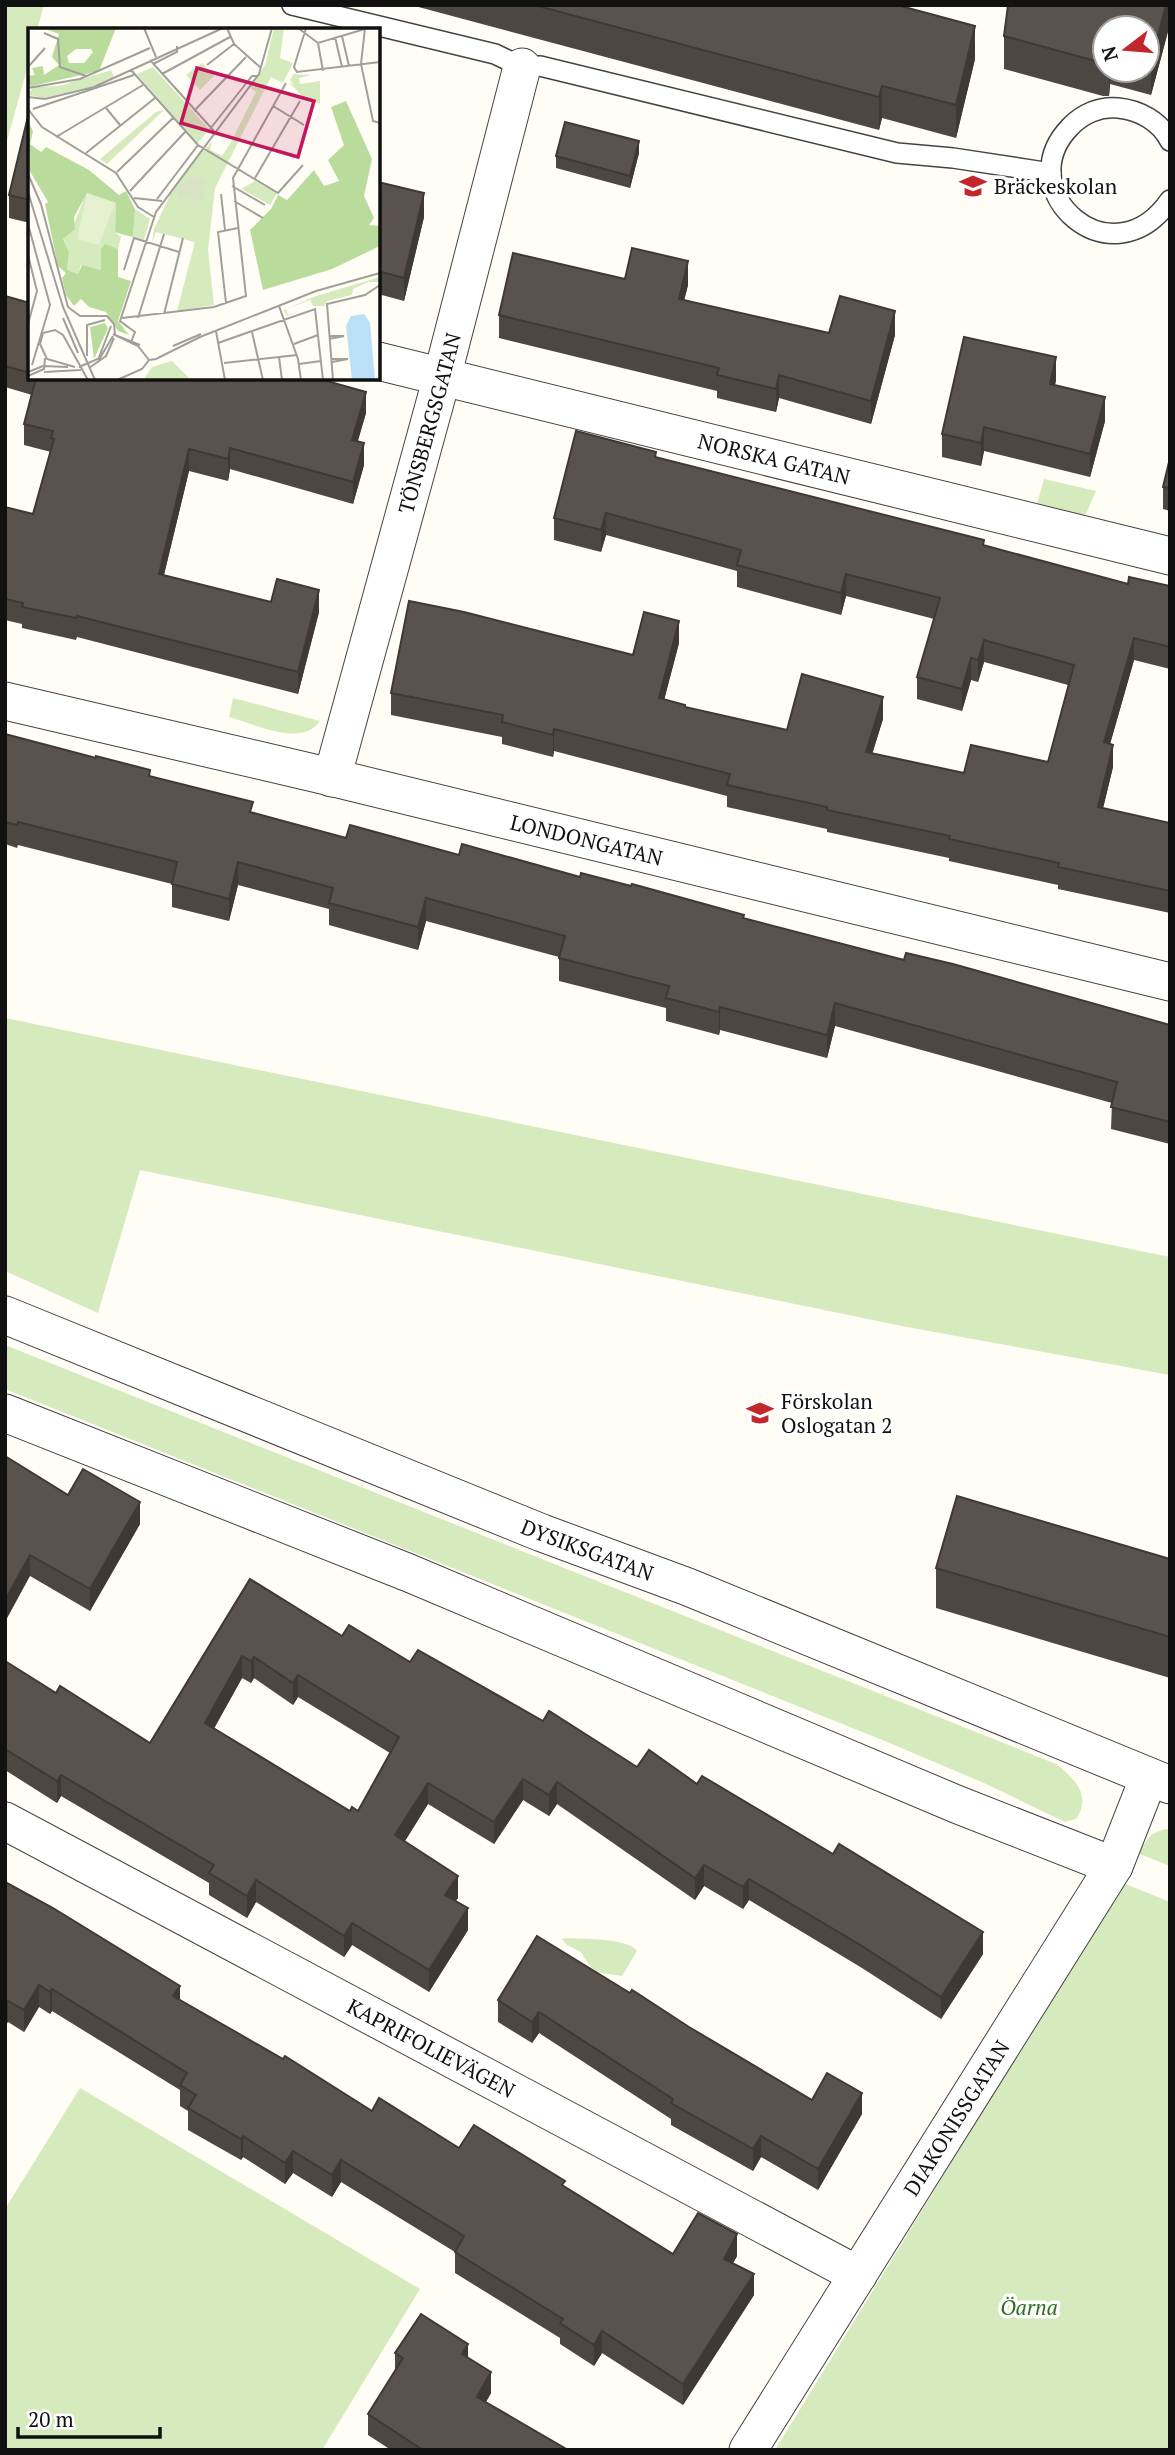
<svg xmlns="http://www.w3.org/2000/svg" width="1175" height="2455" viewBox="0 0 1175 2455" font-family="'PT Serif',serif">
<rect width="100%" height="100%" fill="#fffdf5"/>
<g fill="#d5ebbd">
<path d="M5 5H44L37 30H30V58L5 148Z"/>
<path d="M1044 479 1096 491 1086 514 1078 515 1037 504Z"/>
<path d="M233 698 320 721C302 748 255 724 229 717Z"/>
<path d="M5 1018 1170 1257V1375L907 1327 140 1170 98 1313 5 1271Z"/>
<path d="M5 1345 1056 1764C1075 1779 1092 1795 1076 1819L1065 1822 984 1783 880 1739 5 1389Z"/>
<path d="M1165 1829 1170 1830V1866L1137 1853 1152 1834Z"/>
<path d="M1123 1883 1170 1902V2450H775Z"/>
<path d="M566 1938C582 1939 629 1938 637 1951L622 1976C596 1972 595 1976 581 1952L567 1945 562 1939Z"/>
<path d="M80 2088 420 2289 322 2450H5V2209Z"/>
</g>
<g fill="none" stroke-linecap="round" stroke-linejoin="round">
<g stroke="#444" stroke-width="22">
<g id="service">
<path d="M292 5 495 54 522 67 540 66 897 153 953 158 1051 173"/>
<path d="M1170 141C1160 121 1139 110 1118 108 1100 106 1082 114 1070 127 1008 191 1112 284 1170 200"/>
</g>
</g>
<g stroke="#444" stroke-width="39">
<g id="minor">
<path id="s1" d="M378 361 1170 556"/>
<path id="s2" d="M5 701 318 774 1170 982"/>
<path id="s3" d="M332 778 442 377 522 67"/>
<path id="s4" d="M5 1315 542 1533 688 1587 1170 1785"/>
<path d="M5 1413 409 1573 956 1804 1114 1866"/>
<path id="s5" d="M5 1821 858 2275"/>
<path id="s6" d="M748 2450 1114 1866 1149 1777"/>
</g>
</g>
<use href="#service" stroke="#fff" stroke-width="19"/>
<use href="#minor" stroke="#fff" stroke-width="37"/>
</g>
<g fill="#4d4742" fill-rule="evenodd">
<path d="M411 5H897L975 59 956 138 882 118 879 130Z"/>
<path d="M1170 5V24L1151 95 1110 84 1109 96H1103L1004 69V36ZM1105 28H1147V70H1105Z"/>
<path d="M30 108V223L9 218V195Z"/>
<path d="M639 153 630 188 556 168V156Z"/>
<path d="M378 182 424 217 404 301 378 294Z"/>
<path d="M625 279 688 285 684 300 829 333 895 335 871 424 779 398 776 412 717 398V391L499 338V315Z"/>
<path d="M5 296 30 303V378H306L366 413 357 442 364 465 353 504 230 469 228 481 189 471 164 575 271 602 319 612 298 694 77 637 76 640 22 628V624L5 620V507L33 514 51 452 24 445V424L32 395 5 387Z"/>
<path d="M1056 380 1055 385 1105 421 1090 477 984 451 981 466 942 457V434Z"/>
<path d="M656 458 1128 584 1170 586V669L1134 660 1110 744 1113 767 1103 808 1170 823V913L1058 889V885L949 861V858L827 832V829L727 807V796L554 751 553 757 502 744V737L391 715V693L633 655 679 643 664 699 685 707 787 730 883 719 872 754 964 773 1048 762 1068 685 984 662 978 682 971 680 962 711 917 699V677L934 619 846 596 841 615 737 587V571L606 535 601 552 554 540V518Z"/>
<path d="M1170 458V511L1163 509V487Z"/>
<path d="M5 734 150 777 253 813 346 838 459 855 580 877 904 960 1170 1025V1144L1111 1129 1112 1103 835 1026 827 1058 720 1030 719 1035 666 1021V1008L559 981V957L426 921 418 950 329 925V909L238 885 229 921 172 907V884L18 845 17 848 5 844Z"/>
<path d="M5 1456 68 1495 140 1524 90 1611 30 1576Z"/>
<path d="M1170 1559V1678L936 1608V1568Z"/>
<path d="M250 1579 342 1636 410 1662 543 1721 637 1767 697 1784 983 1954 941 2019 862 1968 749 1900 743 1909 704 1886 695 1900 557 1804 549 1816 523 1800 494 1844 428 1804 405 1841 458 1898 455 1901 468 1930 429 1992 352 1945 344 1957 256 1902 247 1918 209 1895V1883L61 1796 57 1803 5 1770V1661L56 1693 150 1743ZM242 1678 251 1683 254 1678 293 1705 298 1697 390 1753 358 1811H350L214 1728Z"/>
<path d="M5 1882 180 2000 372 2111 459 2148 565 2187 673 2254 737 2256 733 2263 754 2295 683 2405 602 2353 594 2366 560 2344V2338L455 2273V2252L341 2182 332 2197 293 2173 285 2184 243 2157 241 2160 188 2130V2111L180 2106V2090L52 2011 50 2014 39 2007 24 2032 8 2022Z"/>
<path d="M630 1993 812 2100 862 2114 818 2190 761 2157 753 2171 671 2125V2119L539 2033 532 2043 498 2022V2000Z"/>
<path d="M395 2353 468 2358 491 2393 486 2402 568 2450H391L368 2435V2414L395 2371Z"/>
</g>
<g fill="#3f3936">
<path d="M1166 5H1170V24L1151 95V63Z"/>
<path d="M975 26V59L956 138V105Z"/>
<path d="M1109 70H1110V84L1109 96Z"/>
<path d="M882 86V118L879 130V97Z"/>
<path d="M639 141V153L630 188V176Z"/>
<path d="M424 193V217L404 301V278Z"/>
<path d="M688 261V285L679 322V299Z"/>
<path d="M895 311V335L871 424V401Z"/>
<path d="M1056 357V380L1050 407V384Z"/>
<path d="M779 375V398L776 412V389Z"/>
<path d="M366 392V413L352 462V440Z"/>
<path d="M1105 397V421L1090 477V454Z"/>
<path d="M984 427V451L981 466V443Z"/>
<path d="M364 443V465L353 504V482Z"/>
<path d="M230 448V469L228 481V459Z"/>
<path d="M189 449V471L159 595V574Z"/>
<path d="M606 513V535L601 552V530Z"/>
<path d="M846 574V596L841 615V593Z"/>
<path d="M319 590V612L298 694V672Z"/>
<path d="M679 621V643L659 720V698Z"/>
<path d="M1134 638V660L1104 765V742Z"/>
<path d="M984 640V662L978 682V660Z"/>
<path d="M971 658V680L962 711V689Z"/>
<path d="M883 697V719L866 774V752Z"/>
<path d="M554 729V751L553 757V735Z"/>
<path d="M1113 745V767L1098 829V807Z"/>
<path d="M238 862V885L229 921V899Z"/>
<path d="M426 898V921L418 950V927Z"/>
<path d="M835 1003V1026L827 1058V1035Z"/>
<path d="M720 1007V1030L719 1035V1012Z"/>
<path d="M140 1502V1524L90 1611V1589Z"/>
<path d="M30 1555V1576L5 1622V1600Z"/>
<path d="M242 1656V1678L205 1745V1723Z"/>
<path d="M254 1657V1678L251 1683V1661Z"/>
<path d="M298 1675V1697L293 1705V1683Z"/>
<path d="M61 1775V1796L57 1803V1781Z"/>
<path d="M523 1779V1800L494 1844V1822Z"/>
<path d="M557 1782V1804L549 1816V1795Z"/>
<path d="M428 1783V1804L395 1857V1835Z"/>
<path d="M704 1865V1886L695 1900V1878Z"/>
<path d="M458 1876V1898L445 1916V1895Z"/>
<path d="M749 1879V1900L743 1909V1887Z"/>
<path d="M256 1880V1902L247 1918V1896Z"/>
<path d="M468 1908V1930L429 1992V1970Z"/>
<path d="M352 1923V1945L344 1957V1936Z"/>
<path d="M983 1932V1954L941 2019V1997Z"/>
<path d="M39 1985V2007L24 2032V2010Z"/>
<path d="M180 1986V2007L173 1996Z"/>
<path d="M52 1989V2011L50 2014V1992Z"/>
<path d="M8 2001V2022L5 2027V2005Z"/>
<path d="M539 2012V2033L532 2043V2022Z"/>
<path d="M862 2093V2114L818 2190V2169Z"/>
<path d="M243 2136V2157L241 2160V2139Z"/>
<path d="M761 2136V2157L753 2171V2149Z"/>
<path d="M293 2151V2173L285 2184V2163Z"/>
<path d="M341 2160V2182L332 2197V2175Z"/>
<path d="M737 2234V2256L724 2280V2259Z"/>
<path d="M754 2274V2295L683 2405V2384Z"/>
<path d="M602 2331V2353L594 2366V2345Z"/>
<path d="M468 2344V2365L462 2354Z"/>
<path d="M491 2372V2393L477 2417V2397Z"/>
</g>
<g fill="#5a524d" stroke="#3f3936" stroke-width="2" fill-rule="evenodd">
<path d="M534 5H897L975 26 956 105 882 86 879 97Z"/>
<path d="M1008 5H1166L1151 63 1147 62V28H1105V63H1103L1004 36Z"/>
<path d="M30 108V200L9 195Z"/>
<path d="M565 122 639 141 630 176 556 156Z"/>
<path d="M378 182 424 193 404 278 378 271Z"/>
<path d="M632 248 688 261 679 299 829 333 840 296 895 311 871 401 779 375 776 389 717 375 719 368 499 315 513 253 625 279Z"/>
<path d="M5 296 30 303V373L5 366Z"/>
<path d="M964 337 1056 357 1050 384 1105 397 1090 454 984 427 981 443 942 434Z"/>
<path d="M36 378H306L313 380 314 378H316L366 392 352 440 364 443 353 482 230 448 228 459 189 449 159 574 271 602 277 579 319 590 298 672 77 616 76 618 22 607 23 603 5 599V507L33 514 54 439 51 438 53 431 24 424Z"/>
<path d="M576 431 656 452 655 457 984 540 983 545 1128 584 1129 577 1170 586V647L1134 638 1104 742 1113 745 1098 807 1170 823V891L1058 867 1059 863 949 839 950 836 827 810V807L727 785 730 774 554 729 553 735 502 722 503 715 391 693 409 601 464 612 633 655 644 612 679 621 659 698 685 705V707L787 730 802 674 883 697 866 752 964 773 971 745 1048 762 1074 665 984 640 978 660 971 658 962 689 917 677 940 598 846 574 841 593 737 565 741 550 606 513 601 530 554 518Z"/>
<path d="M1170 458V488L1163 487Z"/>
<path d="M5 734 96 758V756L150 770 149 776 253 802 250 812 346 838 350 825 459 855 462 844 580 877 581 873 631 886 632 884 744 915 743 918 904 960 906 953 953 964 1170 1025V1122L1111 1107 1117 1082 835 1003 827 1035 720 1007 719 1012 666 998 669 986 559 958 565 936 426 898 418 927 329 903 333 888 238 862 229 899 172 884 177 862 18 822 17 825 5 822Z"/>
<path d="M5 1456 68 1495 83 1469 140 1502 90 1589 30 1555 5 1600Z"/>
<path d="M957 1496 1170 1559V1637L936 1568Z"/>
<path d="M250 1579 342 1636 349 1625 410 1662 418 1650 543 1721 549 1711 637 1767 649 1750 697 1784 702 1776 833 1854 839 1844 983 1932 941 1997 862 1946 749 1879 743 1887 704 1865 695 1878 557 1782 549 1795 523 1779 494 1822 428 1783 395 1835 458 1876 445 1895 468 1908 429 1970 352 1923 344 1936 256 1880 247 1896 209 1873 214 1865 61 1775 57 1781 5 1749V1661L56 1693 60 1686 150 1743ZM242 1656 251 1661 254 1657 293 1683 298 1675 399 1737 358 1811 352 1807 350 1811 205 1723Z"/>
<path d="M5 1882 53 1908 180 1986 173 1996 283 2059 285 2056 372 2111 379 2098 459 2148 474 2125 565 2181 562 2185 673 2254 698 2213 737 2234 724 2259 754 2274 683 2384 602 2331 594 2345 560 2323 563 2319 455 2252 464 2236 341 2160 332 2175 293 2151 285 2163 243 2136 241 2139 188 2108 196 2095 180 2085 187 2073 52 1989 50 1992 39 1985 24 2010 8 2001 5 2005Z"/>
<path d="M537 1936 630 1993 632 1990 689 2027 812 2100 827 2073 862 2093 818 2169 761 2136 753 2149 671 2103 673 2099 539 2012 532 2022 498 2000Z"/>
<path d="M421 2314 468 2344 462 2354 491 2372 477 2397 568 2450H423L368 2414 403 2358 395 2353Z"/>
</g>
<defs>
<g id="school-bare" transform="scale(2.1)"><path d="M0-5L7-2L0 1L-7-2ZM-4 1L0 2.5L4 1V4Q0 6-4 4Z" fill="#c4262e" stroke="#fff" stroke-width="2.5" paint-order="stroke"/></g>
</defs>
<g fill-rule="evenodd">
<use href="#school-bare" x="973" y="186"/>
<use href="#school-bare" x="760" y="1413"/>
</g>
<g text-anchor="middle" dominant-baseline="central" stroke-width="7" stroke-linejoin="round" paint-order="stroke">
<g font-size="21" fill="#111" stroke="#fff" text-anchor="start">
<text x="994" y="186">Bräckeskolan</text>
<text x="781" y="1401">Förskolan<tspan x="781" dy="24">Oslogatan 2</tspan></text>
</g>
<g font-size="21" fill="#111" stroke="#fff">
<text stroke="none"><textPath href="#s3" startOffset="368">TÖNSBERGSGATAN</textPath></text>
<text stroke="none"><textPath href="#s1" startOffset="408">NORSKA GATAN</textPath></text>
<text stroke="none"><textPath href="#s2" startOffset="598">LONDONGATAN</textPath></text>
<text stroke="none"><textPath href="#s4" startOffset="628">DYSIKSGATAN</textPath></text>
<text stroke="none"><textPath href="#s5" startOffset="483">KAPRIFOLIEVÄGEN</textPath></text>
<text stroke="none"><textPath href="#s6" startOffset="392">DIAKONISSGATAN</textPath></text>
</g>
<g font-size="21" font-style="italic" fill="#2f6b1f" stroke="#fff">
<text x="1029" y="2307">Öarna</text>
</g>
</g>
<g transform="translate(28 28)">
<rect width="352" height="352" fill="#fffdf5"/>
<path d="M246 0H256L252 30 265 35 255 55 243 49 187 160 180 222 186 277 149 283 167 214 128 204 124 215 126 201 146 159 174 124 184 114 182 122 194 128 202 116 228 64 222 60 237 37ZM174 35 186 48 172 62 158 47ZM125 39 181 101 169 116 109 46ZM83 42 86 49 66 58 16 70 0 67 5 59 31 58ZM266 46 284 47 271 50 272 56 292 53V76L274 68 261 54 266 57 262 52ZM136 82 79 136 72 131 128 84ZM227 153 249 165 242 177 213 161ZM58 165 88 175 87 204 93 209 90 221 80 219 73 227V242L53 237 50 246 39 242 41 224 35 211 43 204ZM107 181 122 191 116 212 105 209ZM352 249V254H340L325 261 324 267 299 273 296 278H285L282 272 258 281 260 287 271 283 260 288 258 287 256 282 285 269ZM144 333 163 352H115L124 339Z" fill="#d5ebbd"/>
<path d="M15 0H88L71 43 0 59V48L7 47 4 40 15 38 16 47 31 37 24 29 31 6ZM48 21H63L65 24 56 35H41L39 28ZM318 73 344 131 336 168 346 190 341 197 352 198V218L304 241 235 262 222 202 243 181 250 167 259 172 286 142 296 158 311 153 300 132 316 117 303 79ZM0 93 5 103 2 116 13 124 18 119 61 142 91 167 98 163 107 181 105 209 93 206 87 204 88 175 59 165 46 189 47 201 35 211 41 224 39 242 50 246 54 237 73 242V221L77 216 90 221V249L103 253 90 293 101 307 90 303 78 284 61 279 53 271 46 278 38 267 34 250 38 245 30 238 17 176 20 174 0 140ZM77 295 80 300 66 331 62 299Z" fill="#b9dc9c" fill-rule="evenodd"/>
<path d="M161 148 178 151 175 173 149 170V159Z" fill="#d9e3c4"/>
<path d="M59 166 87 175 71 217 49 211Z" fill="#e6f2cf"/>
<path d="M336 286 342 295 347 352H324L318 298 323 288Z" fill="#b9e0f7"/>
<path fill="none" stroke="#a09f9a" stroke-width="2" d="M116 0 128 29M199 0 206 16 233 40M270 0 290 15 337 1M278 0 266 39 269 44 352 34M337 0 333 36 345 93 352 95M16 5 30 11 32 39 58 48M314 8 321 38M307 9 314 39M290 15 295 43M122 32 186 103M125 36 149 24V18M179 37 206 16M0 39 17 20M103 42 170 117 250 165 275 137M134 46 202 9M0 60 52 51 122 20M0 69 17 71 66 59 195 0M245 78 276 97M78 80 92 97M0 81 14 99 88 145 110 179 126 189M5 81 106 47M166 83 218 29M182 101 224 48H229M28 109 115 57M58 125 127 70M89 144 145 90M0 146 13 176 40 279 52 288H79L86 296 87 307M227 150 272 73M204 158 237 177M102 163 157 104M0 164 35 279 67 352M193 166 197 202M106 170 134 173M129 171 170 117M206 173 235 190M0 196 22 277 4 337M0 227 9 263 0 296M96 242 106 210 151 224M198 275 190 204 210 200M251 278 270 331 273 352M136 286 155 210M35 290 50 325M94 290 186 279 218 268 205 150 258 55M110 290 136 206M188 303 197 352M224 304 235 352M85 306 110 318 121 332 128 331 172 309 288 263 352 245M87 307 112 317M301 308H316L301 311M103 314 107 304 92 293 128 184 231 46 244 0M190 315 287 281 295 352M266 316 290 307M145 318 173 306M59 328V297L77 292M251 329 254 352M303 331H320L304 334M70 332 83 298M196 335 269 327M271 336 293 333M47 339 19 331 12 316 15 305 27 302 35 307 60 352M51 339 72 330 85 308M61 340 78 328 86 310M0 344 15 338 40 339M16 344 53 342M0 348 16 341 17 330M89 352 114 341 121 332M305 352 299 276 337 267 352 257"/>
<path fill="#c2185b" fill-opacity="0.15" stroke="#c2185b" stroke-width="3.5" d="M169 40 286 73 270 129 153 95Z"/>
<rect width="352" height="352" fill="none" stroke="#111" stroke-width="3.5"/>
</g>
<rect width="1175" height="2455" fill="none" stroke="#111111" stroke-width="14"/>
<g transform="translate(1126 49) rotate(254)"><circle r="33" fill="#ffffff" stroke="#a0a0a0" stroke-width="2"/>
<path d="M0-5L12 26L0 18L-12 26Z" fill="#c4262e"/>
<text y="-10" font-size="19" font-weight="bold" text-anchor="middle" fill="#111111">N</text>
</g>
<path d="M18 2427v10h142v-10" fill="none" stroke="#111111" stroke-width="3.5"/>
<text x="28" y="2427" font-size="21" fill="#111111" stroke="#ffffff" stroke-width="5" paint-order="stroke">20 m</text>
</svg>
